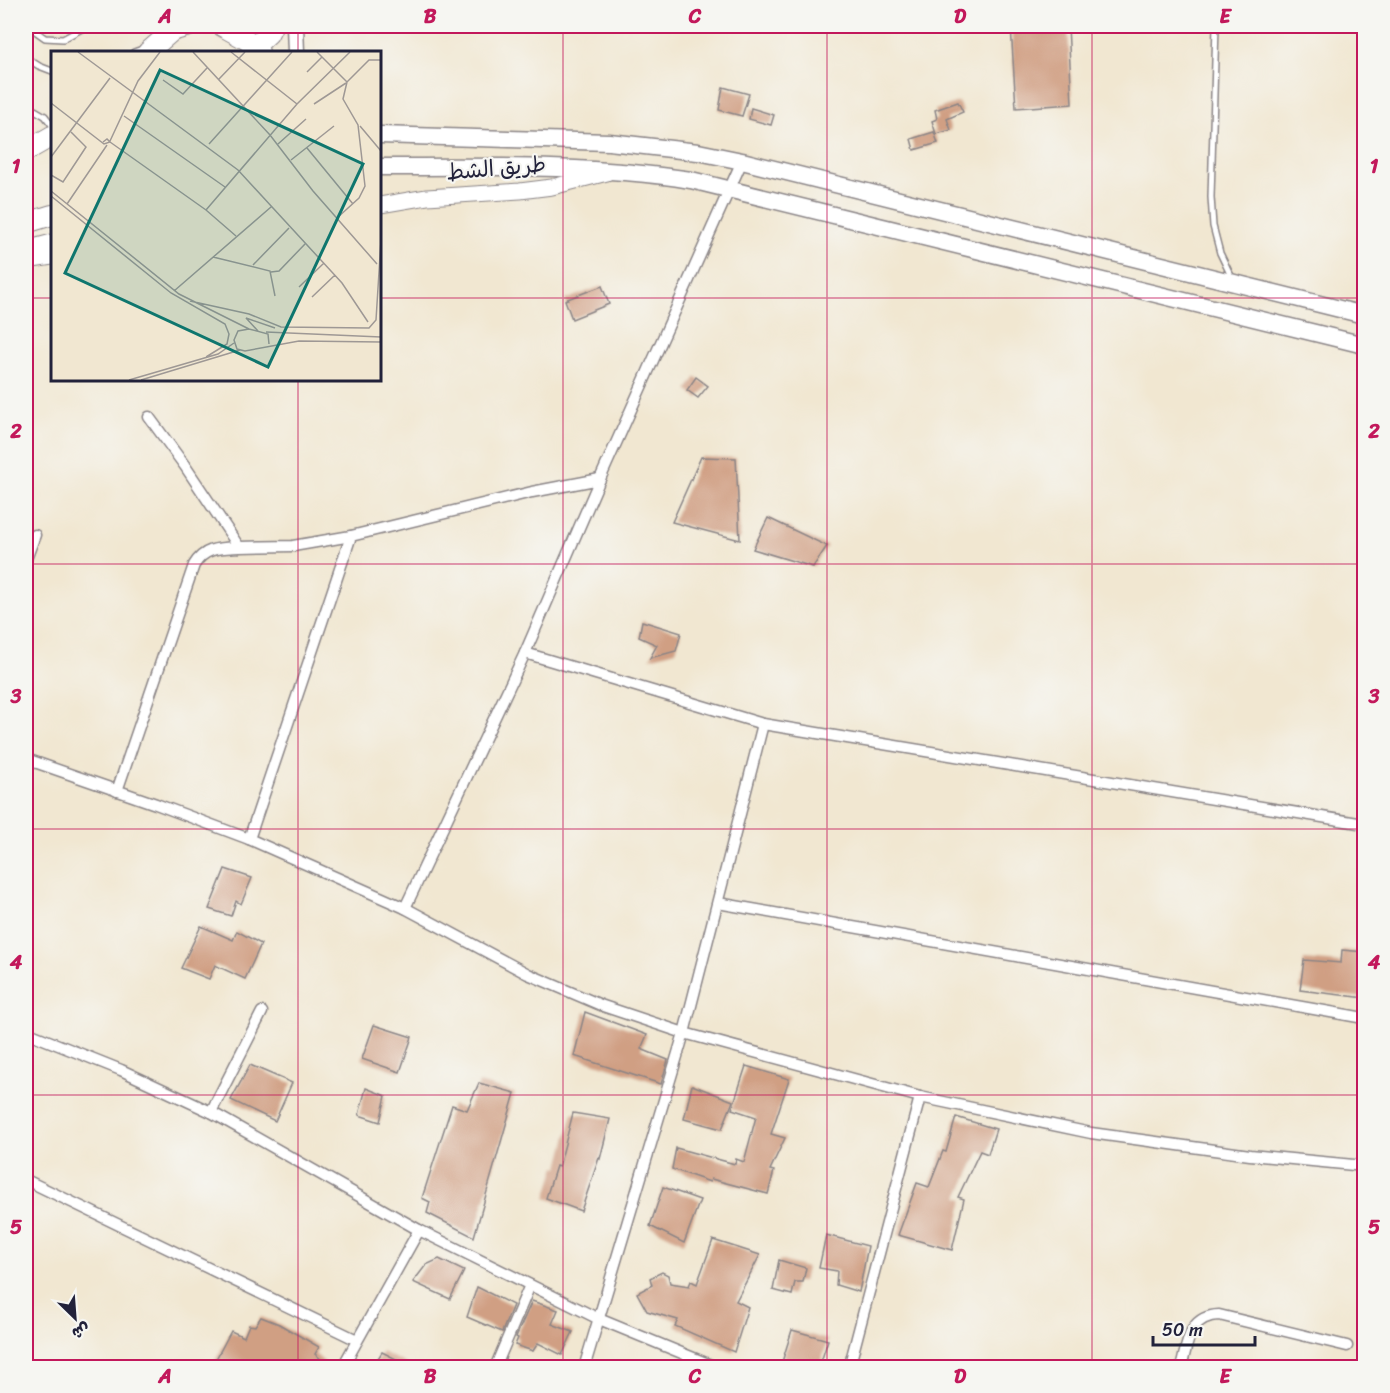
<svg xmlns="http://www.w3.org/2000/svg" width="1390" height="1393" viewBox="0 0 1390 1393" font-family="Sriracha,'Playpen Sans Arabic',sans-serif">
<rect width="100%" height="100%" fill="#f6f6f2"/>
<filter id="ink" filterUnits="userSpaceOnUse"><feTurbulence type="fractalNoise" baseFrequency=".0167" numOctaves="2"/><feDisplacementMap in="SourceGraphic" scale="12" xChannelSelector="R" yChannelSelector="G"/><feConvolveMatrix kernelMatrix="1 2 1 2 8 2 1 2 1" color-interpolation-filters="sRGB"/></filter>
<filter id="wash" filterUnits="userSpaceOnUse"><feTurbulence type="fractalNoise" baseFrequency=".008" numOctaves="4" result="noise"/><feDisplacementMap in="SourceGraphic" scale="24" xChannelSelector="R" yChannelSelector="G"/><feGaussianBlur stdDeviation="1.35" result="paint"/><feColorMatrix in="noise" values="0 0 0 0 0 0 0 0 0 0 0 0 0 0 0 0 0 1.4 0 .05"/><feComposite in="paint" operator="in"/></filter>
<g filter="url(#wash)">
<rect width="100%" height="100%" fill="#f1e7d1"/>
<g id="blocks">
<g fill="#d09f83">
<path d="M1011 26H1068L1072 104 1016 108Z"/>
<path d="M723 87 749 94 742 116 719 110Z"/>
<path d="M958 102 963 112 947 119 951 130 936 134 932 121 937 119 935 110Z"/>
<path d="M751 108 774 115 771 125 749 119Z"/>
<path d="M934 132 938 143 914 150 911 139Z"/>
<path d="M602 286 609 304 572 319 565 300Z"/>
<path d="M696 377 708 386 698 398 687 390Z"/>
<path d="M701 457 736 458 740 540 672 522Z"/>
<path d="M768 518 827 546 813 567 753 549Z"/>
<path d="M642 621 681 633 676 651 650 658 657 645 639 637Z"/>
<path d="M225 869 252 878 241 904 236 901 231 916 209 909Z"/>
<path d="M201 926 233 940 237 931 261 944 245 979 215 965 209 979 181 968Z"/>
<path d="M1342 950 1365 952V998L1300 990 1304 960 1341 963Z"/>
<path d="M585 1012 647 1035 641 1049 668 1060 661 1084 574 1056Z"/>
<path d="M374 1025 412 1037 400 1072 362 1059Z"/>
<path d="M250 1065 292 1083 275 1121 231 1100Z"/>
<path d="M746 1066 789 1079 771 1134 785 1138 770 1170 774 1171 768 1194 711 1179 710 1182 672 1169 676 1148 735 1164 736 1159 744 1162 756 1117 732 1109Z"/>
<path d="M479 1083 515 1093 474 1237 427 1213 430 1202 422 1198 452 1105 467 1110Z"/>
<path d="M692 1085 733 1101 722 1129 684 1119Z"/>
<path d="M366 1088 386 1096 380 1122 359 1115Z"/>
<path d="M573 1113 610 1119 600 1159 599 1158 581 1211 546 1198 556 1166 559 1167Z"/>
<path d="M956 1117 996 1129 988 1154 980 1151 958 1197 964 1199 952 1250 898 1235 917 1183 929 1187 943 1151 946 1152Z"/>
<path d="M663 1187 700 1200 684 1243 650 1226Z"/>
<path d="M826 1235 868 1246 859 1292 836 1285 837 1271 819 1268Z"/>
<path d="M713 1240 760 1255 736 1301 748 1307 734 1352 675 1326 678 1320 647 1311 637 1293 652 1285 650 1278 662 1272 668 1275 670 1283 689 1286 691 1281 697 1284Z"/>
<path d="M439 1259 464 1271 450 1299 413 1282 426 1265Z"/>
<path d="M779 1260 806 1268 803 1282H795L792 1295 773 1290Z"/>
<path d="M477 1287 513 1305 502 1332 467 1317Z"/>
<path d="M532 1301 558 1310 552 1324 573 1332 562 1355 538 1343 533 1351 515 1345 518 1338 516 1337Z"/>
<path d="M261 1317 279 1324 319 1347 315 1354 331 1368H279L271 1363 269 1368H224L215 1361 231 1331 244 1337 249 1325 255 1326Z"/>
<path d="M792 1330 828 1340 819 1368H797L782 1362Z"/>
<path d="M382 1352 414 1368H372Z"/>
</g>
</g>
</g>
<g filter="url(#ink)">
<use href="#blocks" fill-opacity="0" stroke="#8a8486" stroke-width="1.5"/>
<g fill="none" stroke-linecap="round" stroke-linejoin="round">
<g stroke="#8a8486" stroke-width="8">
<g id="lane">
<path d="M28 26 45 38 63 39 87 26"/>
<path d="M1216 26 1211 197 1213 226 1220 253 1232 278"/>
<path d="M134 52 145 48"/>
<path d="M26 58 39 66 52 71"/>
<path d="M26 105 45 116 52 125"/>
</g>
</g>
<g stroke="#8a8486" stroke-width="13">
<g id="street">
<path d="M149 417 185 466 239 547 293 546 351 536 532 492 600 479"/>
<path d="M26 559 35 535"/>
<path d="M525 653 763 724 1364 824"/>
<path d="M26 759 156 804 249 839 405 908 528 974 603 1006 684 1033 920 1097 1091 1133 1250 1155 1364 1166"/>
<path d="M117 791 194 565C205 547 220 548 239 547"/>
<path d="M249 839 351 536"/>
<path d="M718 903 1364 1018"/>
<path d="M405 908 525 653 600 479 742 161"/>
<path d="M26 1032 121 1070 211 1112 419 1230 599 1319 718 1368"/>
<path d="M211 1112 262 1012"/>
<path d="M26 1180 357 1340"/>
<path d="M342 1368 419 1230"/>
<path d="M495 1368 530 1285"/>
<path d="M584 1368 684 1033 763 724"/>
<path d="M849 1368 920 1097"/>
<path d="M1181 1368C1188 1343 1188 1316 1219 1315L1347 1346"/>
</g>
</g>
<g stroke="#8a8486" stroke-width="17">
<g id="secondary">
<path d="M380 205 427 197 520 191 552 187 607 173"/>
<path d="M26 249 52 242"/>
<path d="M26 261 52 257"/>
</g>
</g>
<g stroke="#8a8486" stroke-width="19">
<g id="primary">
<path d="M295 26 296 52"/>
<path d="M380 135 609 142 698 152 742 161 1364 315"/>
<path d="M380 167C484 167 588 164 691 180L1364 345"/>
</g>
</g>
<g stroke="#8a8486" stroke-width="22">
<g id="highway">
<path d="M222 26 247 40 259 52"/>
<path d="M254 47 268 34 272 26"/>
<path d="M148 52 172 31 189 26"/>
<path d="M26 151 52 136"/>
<path d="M26 223 52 215"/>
</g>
</g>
<use href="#lane" stroke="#fff" stroke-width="5"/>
<use href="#street" stroke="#fff" stroke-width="10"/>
<use href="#secondary" stroke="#fff" stroke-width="15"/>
<use href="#primary" stroke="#fff" stroke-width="16"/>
<use href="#highway" stroke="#fff" stroke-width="20"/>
</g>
</g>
<path fill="none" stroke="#c2185b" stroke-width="1.5" stroke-opacity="0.55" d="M298 26V52M563 26V1368M827 26V1368M1092 26V1368M26 298H52M380 298H1364M298 380V1368M26 564H1364M26 829H1364M26 1095H1364"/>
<g text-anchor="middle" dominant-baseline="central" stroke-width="4.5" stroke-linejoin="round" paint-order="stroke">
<g font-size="22" fill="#22223b" stroke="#f6f6f2">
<text transform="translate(496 168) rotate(-5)">طريق الشط</text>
</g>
</g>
<g transform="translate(51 51)">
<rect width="330" height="330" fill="#f1e7d1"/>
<path fill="none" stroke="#9e9895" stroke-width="1.5" d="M27 1 187 119 291 232 317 271M142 1 219 84 262 140 326 213M180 1 246 53M266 1 296 31 318 9H330M256 21 271 6M168 28 194 1M112 29 132 43 156 17M0 52 53 93 59 91 56 88 52 91M263 53 295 32M73 65 174 136M309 75 330 100M59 90 87 30 109 1M59 91 155 159 185 185M158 93 241 1M227 93 255 68M256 97 302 153M0 106 59 27M240 109 283 75M0 124 12 131 35 96 20 81M0 140 128 243 198 278M0 145 120 242 174 273 178 283 176 293 155 306M16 153 56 94M155 159 246 53 299 1M286 167 308 147 314 135 307 74 292 48 296 31M162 206 219 220 224 245M202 214 238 177M220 221 228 220 254 193M248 236 273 212M123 240 220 156M261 246 284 224M139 250 198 263 230 276 318 277 325 269 330 189M207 280 195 267 224 277M215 281 330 286M218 293 217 283 198 278 187 280 183 289 186 298 194 300 248 290 330 291M78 329 167 303 183 292M90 329 189 299"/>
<path fill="#0f766e" fill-opacity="0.15" stroke="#0f766e" stroke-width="3" d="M109 19 312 113 217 316 14 222Z"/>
<rect width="330" height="330" fill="none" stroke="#22223b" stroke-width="3"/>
</g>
<rect width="1390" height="1393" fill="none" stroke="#f6f6f2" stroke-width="66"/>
<g transform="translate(75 1318) rotate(155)" stroke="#f6f6f2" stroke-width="4.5" paint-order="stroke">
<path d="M0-4.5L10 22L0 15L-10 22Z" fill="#22223b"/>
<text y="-9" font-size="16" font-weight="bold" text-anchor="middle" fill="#22223b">ش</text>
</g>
<path d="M1153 1336v9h102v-9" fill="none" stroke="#22223b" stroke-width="3"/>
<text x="1162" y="1336" font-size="18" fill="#22223b" stroke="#f6f6f2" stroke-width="4.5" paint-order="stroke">50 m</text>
<rect x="33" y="33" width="1324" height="1327" fill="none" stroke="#c2185b" stroke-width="2"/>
<g font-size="20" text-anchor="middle" font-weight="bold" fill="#c2185b">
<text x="165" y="23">A</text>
<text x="430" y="23">B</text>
<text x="695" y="23">C</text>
<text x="960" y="23">D</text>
<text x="1225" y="23">E</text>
<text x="16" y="173">1</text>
<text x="1374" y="173">1</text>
<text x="16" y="438">2</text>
<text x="1374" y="438">2</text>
<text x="16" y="703">3</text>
<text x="1374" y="703">3</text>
<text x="16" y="969">4</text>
<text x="1374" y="969">4</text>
<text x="16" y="1234">5</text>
<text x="1374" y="1234">5</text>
<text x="165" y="1383">A</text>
<text x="430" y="1383">B</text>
<text x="695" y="1383">C</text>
<text x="960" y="1383">D</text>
<text x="1225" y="1383">E</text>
</g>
</svg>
